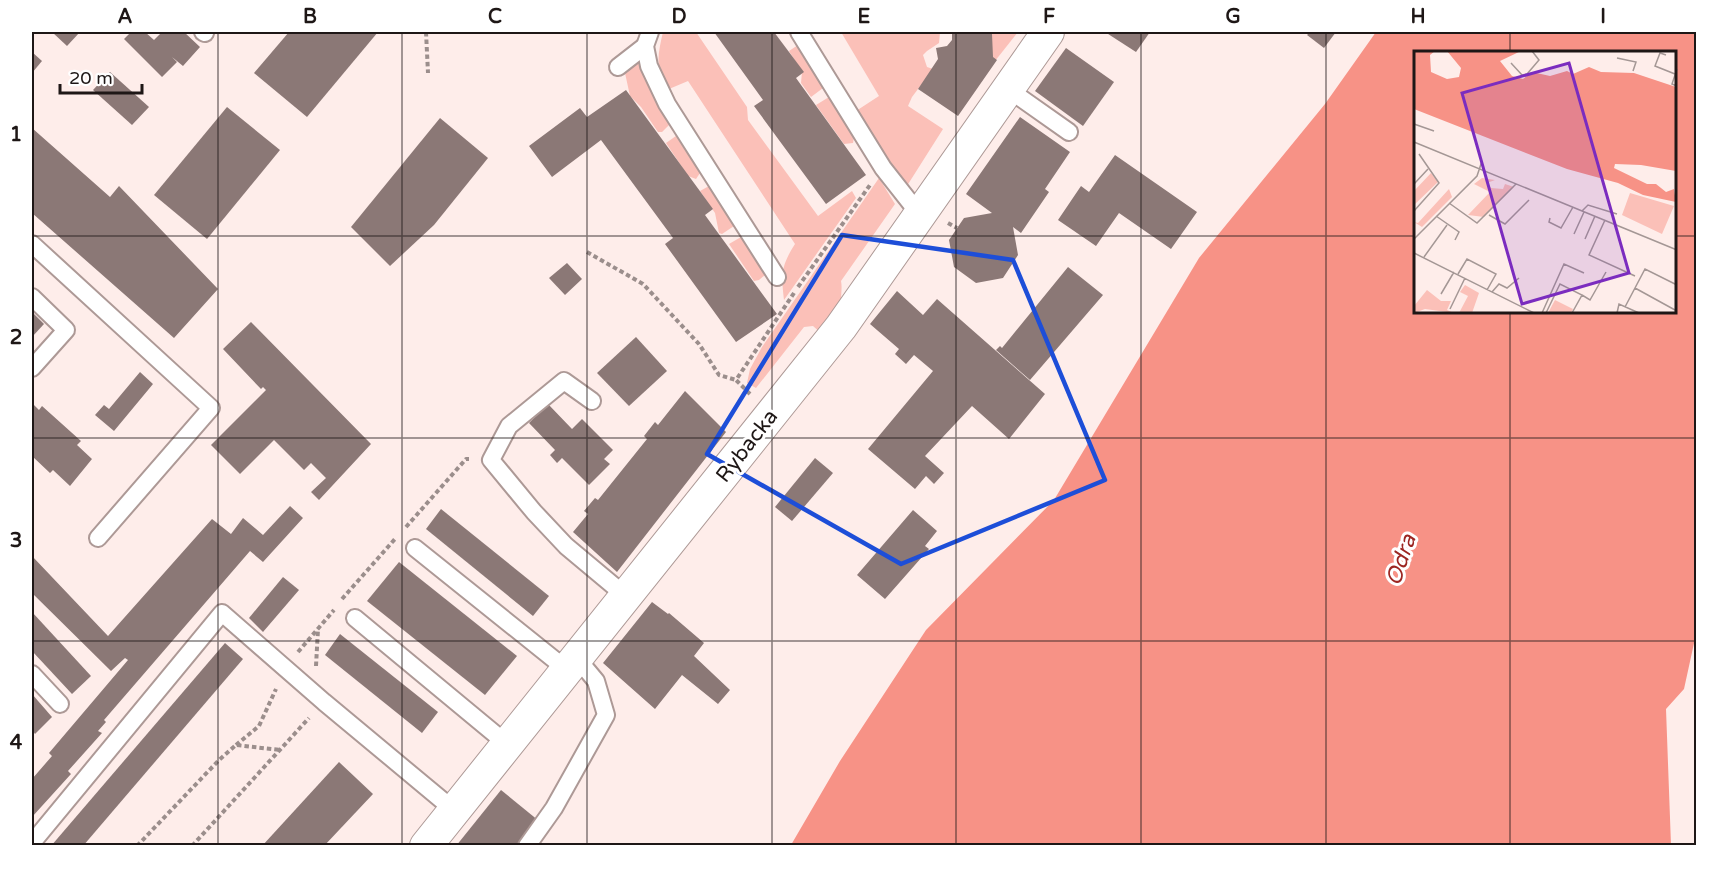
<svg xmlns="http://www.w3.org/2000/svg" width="1728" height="877" viewBox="0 0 1728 877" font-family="'Varela Round',sans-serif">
<rect width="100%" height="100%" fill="#feedea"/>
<g fill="#fbc0b8">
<path d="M663 32H696L747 107 748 120 818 216 852 191 856 198 784 300C781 274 781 266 795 244L688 81 669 89C654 69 658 54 663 32Z"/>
<path d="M841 32H940L939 43 927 51 923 55 927 67 933 69 912 97 908 106 943 129 905 189 856 111 879 96Z"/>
<path d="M991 32H1018L995 61 991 62Z"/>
<path d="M798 45 823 88 811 97 801 83 802 72 789 51Z"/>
<path d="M642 60 672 122 662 132H658L641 107 630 96 625 73Z"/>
<path d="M829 97 854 137 853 143 844 144 816 105Z"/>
<path d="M676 136 700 173 696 179 688 176 666 143Z"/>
<path d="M879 178 895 204 841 281C843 291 839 296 843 308L823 335 813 326 804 327 756 388 747 383 750 369 762 347Z"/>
<path d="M709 186 734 226 722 234 719 233 715 213 700 191Z"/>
<path d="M741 237 765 275 759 280 754 281 729 244Z"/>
</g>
<path fill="#f79286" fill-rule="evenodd" d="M1376 32H1696V634L1684 689 1666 709 1671 845H791L840 761 926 630 1054 500 1199 258 1325 104ZM1416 52H1676V312H1416Z"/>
<g fill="#8b7876">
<path d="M52 32H80L67 46Z"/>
<path d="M131 32H145L154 40 162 32H184L200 47 183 66 172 57 177 62 162 77 124 39Z"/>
<path d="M289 32H378L307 117 254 73Z"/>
<path d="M714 32H774L804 72 796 78 866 175 826 204 754 106 763 100Z"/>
<path d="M952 32H995V34H992L993 57 997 60 958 116 918 89 938 59 936 48 947 46 952 40Z"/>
<path d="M1105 32H1150L1136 52Z"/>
<path d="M1310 32H1336L1324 48 1307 35Z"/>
<path d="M1066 48 1114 82 1083 126 1035 91Z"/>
<path d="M32 52 42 61 32 73Z"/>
<path d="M110 72 149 107 132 125 93 90Z"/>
<path d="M626 90 713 209 705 215 777 314 736 342 665 244 673 238 601 140 552 177 529 146 580 108 587 117Z"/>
<path d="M227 107 280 150 207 239 154 195Z"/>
<path d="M1020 117 1070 152 1045 189 1049 192 1021 233 1013 227 1018 255 1003 278 976 283 954 267 949 240 964 218 992 213 966 194Z"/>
<path d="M440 118 488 158 434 225 390 266 351 227Z"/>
<path d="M32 128 110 197 119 186 218 289 174 338 32 213Z"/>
<path d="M1115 155 1197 212 1171 249 1119 213 1096 246 1058 220 1081 186 1089 192Z"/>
<path d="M567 263 582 279 565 295 549 278Z"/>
<path d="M1068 267 1103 295 1030 380 996 350 1000 346 1002 348Z"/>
<path d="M897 291 923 315 937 299 1045 394 1009 439 972 406 925 456 944 473 934 484 926 476 915 489 868 449 933 371 914 355 906 364 895 354 899 349 870 324Z"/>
<path d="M32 312 44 324 32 337Z"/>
<path d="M251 322 371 444 319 500 311 492 326 478 311 463 304 470 274 440 240 474 211 445 266 390 263 387 261 389 223 349Z"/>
<path d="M636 337 667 371 629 406 597 373Z"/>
<path d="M140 372 153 384 114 431 95 415 104 405 109 409Z"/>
<path d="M685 391 726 432 617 572 573 532 588 514 584 511 595 498 598 500 647 439 644 436 655 422 658 425Z"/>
<path d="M32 403 39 410 42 406 81 441 77 445 92 459 70 486 53 470 50 473 32 456Z"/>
<path d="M548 404 572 429 582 419 613 450 604 459 610 464 589 485 562 458 557 463 550 455 555 450 529 423Z"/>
<path d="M815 458 833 473 792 521 775 507Z"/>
<path d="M290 506 303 518 263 562 250 551 104 720 106 722 98 731 102 733 68 771 71 774 32 817V779L52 756 49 753 128 660 125 658 111 671 32 593V556L108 636 212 519 231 534 243 518 263 535Z"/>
<path d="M441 509 549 596 533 616 426 529Z"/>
<path d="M913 510 937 531 925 546 929 549 885 599 857 575Z"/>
<path d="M399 562 517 656 485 695 367 601Z"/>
<path d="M283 577 299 590 263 632 249 618Z"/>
<path d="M652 602 668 614 669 613 704 643 694 656 730 690 718 704 682 675 655 709 603 663Z"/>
<path d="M32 612 91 676 72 694 32 651Z"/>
<path d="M340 634 438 712 422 733 325 655Z"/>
<path d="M225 643 243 659 83 846H51Z"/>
<path d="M32 694 52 717 35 734 32 730Z"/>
<path d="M339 762 373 794 324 846H262Z"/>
<path d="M501 790 539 821 519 846H456Z"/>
</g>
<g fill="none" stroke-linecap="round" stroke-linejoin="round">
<g stroke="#ad9996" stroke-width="20">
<g id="lane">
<path d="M203 32 205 33"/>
<path d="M650 32 645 46 649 66 667 104 777 277"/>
<path d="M799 32 883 168 920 215"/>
<path d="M618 67 645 46"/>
<path d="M1008 89 1069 132"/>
<path d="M32 244 211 408 98 538"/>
<path d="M32 297 66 330 32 368"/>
<path d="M592 401 564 381 509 426 491 460 534 512 566 546 627 597"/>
<path d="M415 548 566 669"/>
<path d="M355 618 507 744"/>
<path d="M32 674 60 704"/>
<path d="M32 843 222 613 324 702 455 811"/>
<path d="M527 846 554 808 606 715 596 681 576 657"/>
</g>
</g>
<g stroke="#ad9996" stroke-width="34">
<path id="street" d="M426 846 841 327 1048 32"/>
</g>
<g stroke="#9b8e8c" stroke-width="4" stroke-dasharray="4.5 3" stroke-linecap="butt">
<path d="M426 32 428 73"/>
<path d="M948 223 957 228"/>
<path d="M587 252 643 284 699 344 719 375 736 380"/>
<path d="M798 287 870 185"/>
<path d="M750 394 736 380 794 293"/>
<path d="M406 527 466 459H469"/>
<path d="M342 599 395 539"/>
<path d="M298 652 334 610"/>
<path d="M316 666 318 629"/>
<path d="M236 745 259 726 276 689"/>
<path d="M137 846 219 760 236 745 280 750"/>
<path d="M192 846 309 718"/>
</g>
<use href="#lane" stroke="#fff" stroke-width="16"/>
<use href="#street" stroke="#fff" stroke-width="32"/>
</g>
<path fill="none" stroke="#1d4ed8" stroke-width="4.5" stroke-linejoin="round" d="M842 235 1013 260 1105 480 901 564 707 454Z"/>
<path fill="none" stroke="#1e1716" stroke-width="1.5" stroke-opacity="0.55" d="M218 32V846M402 32V846M587 32V846M772 32V846M956 32V846M1141 32V846M1326 32V846M1510 32V52M32 236H1416M1676 236H1696M1510 312V846M32 438H1696M32 641H1696"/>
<g text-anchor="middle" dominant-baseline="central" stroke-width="6" stroke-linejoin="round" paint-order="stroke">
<g font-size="21" fill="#1e1716" stroke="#fff">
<text transform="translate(747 446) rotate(-52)">Rybacka</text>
</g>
<g font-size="22" font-style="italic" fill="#9c2622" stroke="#fff">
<text transform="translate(1401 560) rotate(-71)">Odra</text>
</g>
</g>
<g transform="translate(1414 51)">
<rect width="262" height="262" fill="#feedea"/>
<path d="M17 122 24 131 0 154V140ZM68 127 81 129 73 132 77 137 89 138 91 133 100 136 70 166 54 164 76 141 60 133ZM35 138 38 146 8 176 0 171 4 172ZM216 142 260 155 248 183 208 164ZM51 234 65 242 58 262H45L54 245 46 241ZM13 239 27 250H37L33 259 40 262 11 258 0 262V255ZM141 249 159 258 157 262H134Z" fill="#fbc0b8"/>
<path d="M0 0H21L16 4 17 21 33 28 45 26 47 17 33 0H107L86 10 98 25 109 28 118 21 136 25 153 20 159 23 175 16 187 21 220 22 262 36V120L227 114 201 113 200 117 233 133H242L252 141 260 138 262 151 229 144 204 132 153 118 0 58Z" fill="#f79286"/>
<path fill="none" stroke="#a49795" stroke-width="1.5" d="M252 4 246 2 241 15 261 23M203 7 222 11 219 20M97 12 108 24 113 23 125 9 118 0M263 18 258 33 263 35M0 73 20 80M0 91 263 199M0 133 14 118M35 152 63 172 102 133M0 160 25 132 5 103M168 160 174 154 203 163M75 164 91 173 115 149M22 165 45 181 41 189M136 167 135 171 147 177 159 156M191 169 175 204 221 225M160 183 170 161M0 188 63 125 68 110M171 188 181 165M0 202 120 262M10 206 33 174M44 223 53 208 82 223 73 239M221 237 261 259M78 241 85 233 93 237 105 227M27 243 40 221M168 244 176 249 192 221M211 256 231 218 263 234M36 258 51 227M128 262 150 213 170 222M132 262 146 233 168 244 158 262M203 262 205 253 225 262"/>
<path fill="#7b2cbf" fill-opacity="0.15" stroke="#7b2cbf" stroke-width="3" d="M155 12 215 222 108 253 48 42Z"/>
<rect width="262" height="262" fill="none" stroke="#1e1716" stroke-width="3"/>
</g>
<rect width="1728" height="877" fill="none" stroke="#ffffff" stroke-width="66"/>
<path d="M60 84v9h82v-9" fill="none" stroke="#1e1716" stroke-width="3"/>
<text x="69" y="84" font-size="18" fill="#1e1716" stroke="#ffffff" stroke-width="4.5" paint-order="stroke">20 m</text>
<rect x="33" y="33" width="1662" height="811" fill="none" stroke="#1e1716" stroke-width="2"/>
<g font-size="20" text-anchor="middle" font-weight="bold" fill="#1e1716">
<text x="125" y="23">A</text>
<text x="310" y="23">B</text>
<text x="495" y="23">C</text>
<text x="679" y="23">D</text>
<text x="864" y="23">E</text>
<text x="1049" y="23">F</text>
<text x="1233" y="23">G</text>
<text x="1418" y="23">H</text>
<text x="1603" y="23">I</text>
<text x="16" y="141">1</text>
<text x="16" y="344">2</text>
<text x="16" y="547">3</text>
<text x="16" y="749">4</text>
</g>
</svg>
